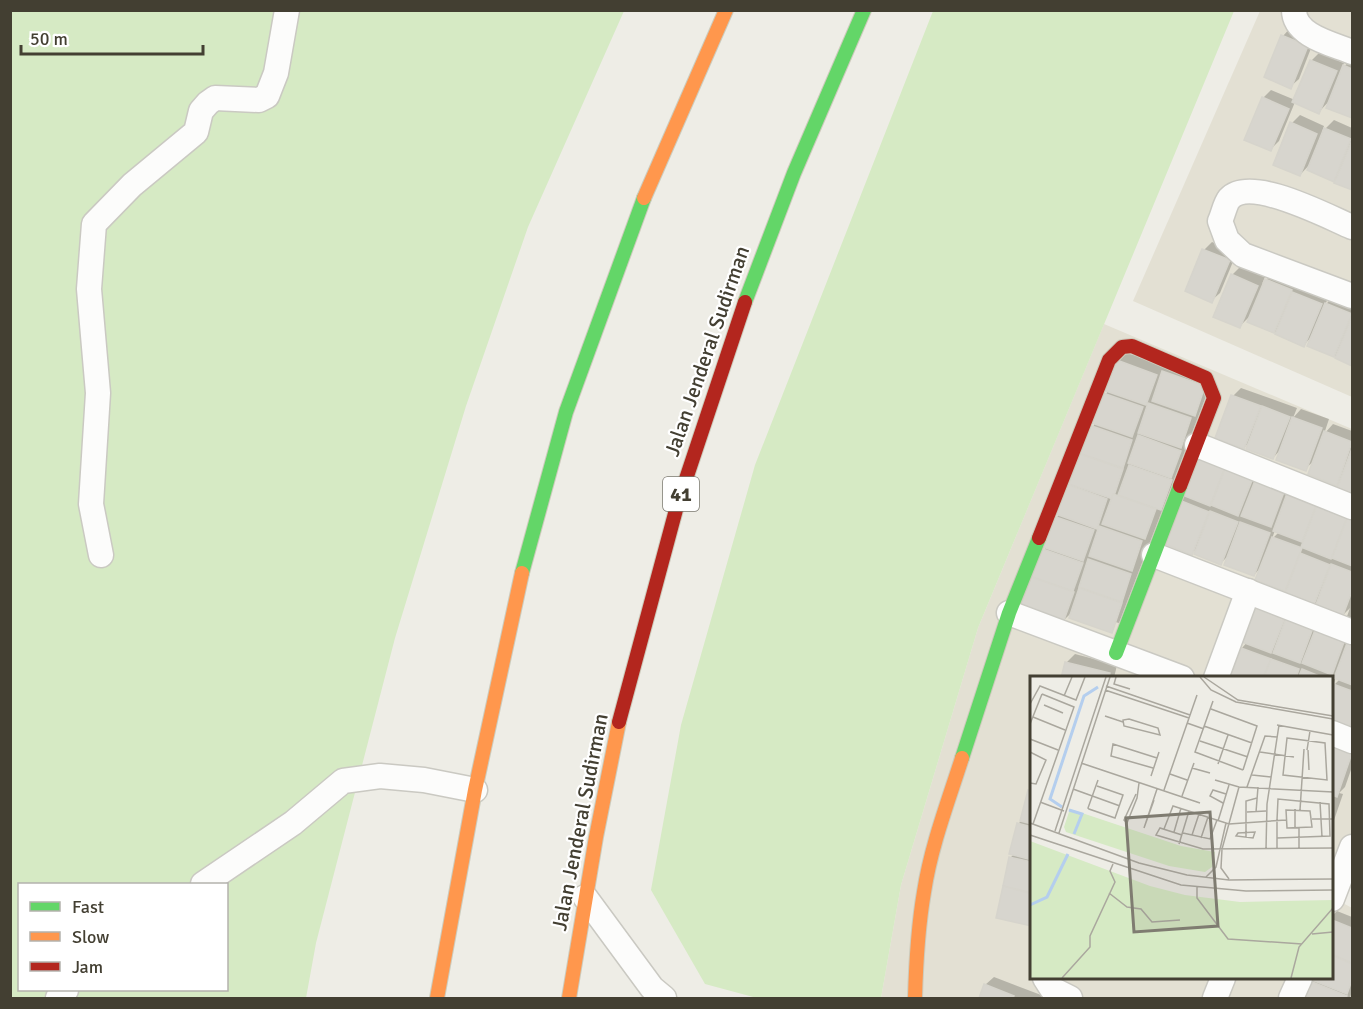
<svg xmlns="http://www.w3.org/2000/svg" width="1363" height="1009" viewBox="0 0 1363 1009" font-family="Signika,sans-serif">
<rect width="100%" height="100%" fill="#eeede6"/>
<g fill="#e3e0d3" fill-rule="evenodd">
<path d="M1260 11H1352V397L1133 301Z"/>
<path d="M1104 324 1352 429V874L1341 902 1352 908V998H881L901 885 978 628ZM1032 678H1332V978H1032Z"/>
</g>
<g fill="#d6eac4" fill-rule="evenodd">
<path d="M10 11H624L528 227 466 406 395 638 316 943 306 998H11ZM20 884H226V990H20Z"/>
<path d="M933 11H1234L978 628 901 885 881 998H757L705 984 651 890 681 725 755 465Z"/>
</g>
<g fill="#0003" fill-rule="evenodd">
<path d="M1291 27 1315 38 1299 79 1290 87 1266 77 1283 36Z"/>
<path d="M1319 53 1344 63 1341 70 1352 58V117L1328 107 1330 100 1319 112 1295 102 1279 141 1271 149 1263 98 1271 90 1295 100 1311 61Z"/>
<path d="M1300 115 1324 126 1322 132 1334 120 1352 128V188L1309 169 1311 163 1300 175 1292 123Z"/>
<path d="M1212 242 1237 252 1220 293 1211 301 1204 250Z"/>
<path d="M1240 267 1265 277 1262 284 1274 272 1329 296 1325 305 1334 296 1352 304V363L1309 345 1312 336 1304 345 1249 321 1252 314 1240 326 1232 275Z"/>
<path d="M1123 352 1213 378 1119 623 1073 611 1063 621 1022 606Z"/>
<path d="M1241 388 1297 408 1293 418 1301 409 1329 419 1324 434 1333 424 1352 431V495L1340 485 1309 473 1315 460 1305 469 1281 449 1273 458 1250 441 1244 448 1233 396Z"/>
<path d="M1198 452 1352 506V729L1332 731V678H1231L1242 648 1285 598 1288 590 1257 579 1262 566 1254 575 1229 555 1221 563 1198 547 1192 553 1165 542ZM1275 530 1279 532 1272 539ZM1320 599 1323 612 1311 608ZM1350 608 1346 619 1341 617ZM1336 677 1340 679 1333 686Z"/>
<path d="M1075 654 1117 665 1114 678H1063L1066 663Z"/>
<path d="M1332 736 1352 742V767L1345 787 1339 793 1343 794 1332 826Z"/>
<path d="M1032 788V925L997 917 1011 857 1014 854 1018 824 1022 820Z"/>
<path d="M1337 911 1352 917V991L1350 998H1298L1308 978H1332V916Z"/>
<path d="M994 977 1049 998H980L985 985Z"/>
</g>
<g fill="#d7d5ce" stroke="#d6d4cc" stroke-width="1.5">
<path d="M1281 35 1308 46 1291 89 1264 77Z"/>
<path d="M1310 60 1337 71 1319 114 1292 102Z"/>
<path d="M1343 65 1352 69V118L1326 108Z"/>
<path d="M1262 97 1289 109 1271 151 1244 140Z"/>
<path d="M1290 122 1317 134 1300 176 1273 165Z"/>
<path d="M1324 128 1351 139 1334 182 1307 170Z"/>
<path d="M1352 140V190L1334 183Z"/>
<path d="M1202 249 1230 260 1212 303 1185 291Z"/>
<path d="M1231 274 1258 286 1240 328 1213 317Z"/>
<path d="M1265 279 1292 290 1274 333 1247 322Z"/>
<path d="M1292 292 1322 304 1304 347 1275 334Z"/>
<path d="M1325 303 1352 314 1334 357 1307 346Z"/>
<path d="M1352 316V366L1335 358Z"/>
<path d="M1114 359 1157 375 1146 405 1103 390Z"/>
<path d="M1162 371 1205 386 1195 416 1152 401Z"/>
<path d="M1100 392 1143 407 1132 437 1089 422Z"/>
<path d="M1231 395 1261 406 1244 449 1215 438Z"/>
<path d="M1148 403 1191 418 1181 448 1138 433Z"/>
<path d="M1262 406 1290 417 1273 459 1246 449Z"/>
<path d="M1292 417 1322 428 1306 471 1276 460Z"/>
<path d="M1089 425 1132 440 1123 468 1079 453Z"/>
<path d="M1324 431 1352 442 1337 486 1308 474Z"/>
<path d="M1138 435 1181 451 1171 478 1128 463Z"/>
<path d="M1352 448V497L1336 491Z"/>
<path d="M1196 452 1227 463 1210 506 1180 494Z"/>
<path d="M1080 454 1123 469 1113 499 1069 484Z"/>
<path d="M1227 463 1255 473 1238 516 1211 505Z"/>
<path d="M1129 465 1172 480 1161 510 1118 495Z"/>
<path d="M1258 473 1287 484 1271 527 1241 516Z"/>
<path d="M1064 483 1107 499 1097 529 1053 513Z"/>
<path d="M1289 488 1319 499 1302 542 1273 531Z"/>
<path d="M1113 494 1156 509 1145 539 1102 524Z"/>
<path d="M1179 500 1209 512 1192 555 1163 543Z"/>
<path d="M1317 504 1348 516 1331 559 1301 547Z"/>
<path d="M1210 511 1238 522 1221 565 1194 554Z"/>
<path d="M1050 515 1094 530 1083 561 1040 546Z"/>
<path d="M1348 515 1352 517V566L1332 558Z"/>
<path d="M1240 522 1270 533 1254 576 1224 565Z"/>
<path d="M1099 526 1142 541 1132 571 1089 556Z"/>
<path d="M1272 537 1302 548 1285 591 1255 580Z"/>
<path d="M1040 548 1083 563 1073 591 1030 576Z"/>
<path d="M1300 553 1330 565 1313 607 1284 596Z"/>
<path d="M1088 559 1131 574 1122 602 1079 587Z"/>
<path d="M1331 564 1352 572V591L1342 618 1315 607Z"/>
<path d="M1031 577 1074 592 1063 623 1020 607Z"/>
<path d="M1079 588 1122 603 1112 633 1069 618Z"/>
<path d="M1258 599 1288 610 1271 653 1242 642Z"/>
<path d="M1289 610 1316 620 1300 663 1273 653Z"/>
<path d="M1319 620 1348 631 1332 675 1302 663Z"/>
<path d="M1350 635H1352V685L1334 678Z"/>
<path d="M1241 648 1271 659 1263 678H1229Z"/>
<path d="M1271 659 1299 669 1296 678H1264Z"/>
<path d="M1065 662 1110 673 1109 678H1061Z"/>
<path d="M1302 669 1324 678H1298Z"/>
<path d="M1333 684 1352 691V721L1346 738 1332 732Z"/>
<path d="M1332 745 1352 753 1337 797 1332 795Z"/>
<path d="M1028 790 1032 791V824L1020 821Z"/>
<path d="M1017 823 1032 827V860L1009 854Z"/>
<path d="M1009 857 1032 862V893L1003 886Z"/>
<path d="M1003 886 1032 894V926L996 918Z"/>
<path d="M1332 920 1352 928V963L1332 954Z"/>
<path d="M1332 955 1352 964V980L1347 994 1307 978H1332Z"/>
<path d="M1305 979 1347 996 1346 998H1297Z"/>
<path d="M984 984 1014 996 1013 998H979Z"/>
</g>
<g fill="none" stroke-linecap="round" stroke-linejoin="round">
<g stroke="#cac9c2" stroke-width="27">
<g id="street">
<path d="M1294 10C1294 36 1333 44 1352 52"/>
<path d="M1352 227C1328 217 1250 175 1229 199 1225 204 1223 215 1220 221L1227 240 1243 255 1352 296"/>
<path d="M1197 445 1352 507"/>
<path d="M101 555 91 504 98 393 89 289 94 224 132 185 196 132 201 111 208 103 215 98 259 100 267 96 276 73 287 10"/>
<path d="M1154 555 1352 632"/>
<path d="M1009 613 1182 678"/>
<path d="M1216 678 1248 591"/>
<path d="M1332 733 1352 741"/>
<path d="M203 884 293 823 343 781 380 776 424 780 475 790"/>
<path d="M585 897 652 988 664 998"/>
<path d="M1332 899 1352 847"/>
<path d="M1045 978 1052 989 1070 998"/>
<path d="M58 998 66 990"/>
<path d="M1215 998 1223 978"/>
<path d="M1291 998 1300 978"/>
</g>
</g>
<g stroke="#cdcbbc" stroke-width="16">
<g id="fast">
<path d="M745 302 794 173 864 10"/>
<path d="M522 573 566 412 644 198"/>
<path d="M1116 653 1180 486"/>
<path d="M962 758 1009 613 1039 538"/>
</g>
</g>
<g stroke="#cdcbbc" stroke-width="16">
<g id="slow">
<path d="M644 198 726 10"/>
<path d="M437 998 475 790 522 573"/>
<path d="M569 998 596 837 619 722"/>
<path d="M915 998C916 962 918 927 924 892 931 846 948 802 962 758"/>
</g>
</g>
<g stroke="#cdcbbc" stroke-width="16">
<g id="jam">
<path d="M1039 538 1109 360 1122 347 1132 346 1206 378 1214 398 1180 486"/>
<path d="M619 722 677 506 745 302"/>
</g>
</g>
<use href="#street" stroke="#fcfcfb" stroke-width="24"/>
<use href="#fast" stroke="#63d668" stroke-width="14"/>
<use href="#slow" stroke="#ff974d" stroke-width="14"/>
<use href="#jam" stroke="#b3261e" stroke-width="14"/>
</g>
<g text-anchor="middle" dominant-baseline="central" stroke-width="4.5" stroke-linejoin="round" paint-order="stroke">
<rect fill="#fff" stroke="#7b7970" stroke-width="1.5" x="663" y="477" width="36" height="34" rx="4.5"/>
<g font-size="20" font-weight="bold" fill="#433f32">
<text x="681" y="494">41</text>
</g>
<g font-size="21" fill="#433f32" stroke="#fff">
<text transform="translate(707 351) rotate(-71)">Jalan Jenderal Sudirman</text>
<text transform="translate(580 822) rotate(-79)">Jalan Jenderal Sudirman</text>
</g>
</g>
<g transform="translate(1030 676)">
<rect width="303" height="303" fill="#eeede6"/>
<path d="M40 133 151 170 185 176 182 191 175 196 139 190 36 156 34 151ZM0 165 120 210 155 219 210 226 303 224V302H0Z" fill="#d6eac4"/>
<path fill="none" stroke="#b4ceee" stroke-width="3" d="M32 131 20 123 54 20 68 11M39 134 52 138 44 158M0 229 17 221 38 178"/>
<path fill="none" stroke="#aaa79e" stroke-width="1.5" d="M86 1 84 8 100 13M170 1 181 14 206 26 303 43M174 1 208 24 303 40M76 10 160 39M75 14 159 42M34 20 42 1M183 25 165 76 213 94M0 28 10 10 46 24 55 1M14 29 33 37M181 33 227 50 213 94M3 41 35 54M99 43 128 52 130 59 94 50 93 44ZM87 44 75 40 93 46M157 47 174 53M0 48 12 18M247 49 303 59M174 50 222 67M257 62 295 67 297 104 253 99ZM0 63 28 74M170 65 218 81M277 74 280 55M278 74 279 94M0 76 16 84 6 108 0 107M230 76 264 81M51 87 170 127M188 88 198 59M123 92 81 80 83 68 127 82M162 92 180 97M140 98 157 104M222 99 241 101M121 100 129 76M185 104 209 111 303 116M67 110 93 119 85 142 59 133 58 132 68 104M217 111 235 60 247 61M43 113 90 130M134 114 167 19M106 118 94 144 97 147 107 122 109 107M152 120 164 87M10 126 34 135M290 126 292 161M193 127 180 120 183 114 196 118M265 133V152M256 134 280 135 282 151 257 152ZM270 134 274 73M217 136 236 135M226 136 228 111M282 143H303M188 145 199 109M0 147 109 187 157 199 199 204 303 203M3 148 44 31 12 18M114 152 127 113M114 152 124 124M134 153 143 130 199 148 256 144M25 155 76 1M144 156 151 132M225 156 223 162 206 160 208 157ZM29 157 80 1M153 157 180 163 187 144M0 159 151 209 216 215 303 214M152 159 130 152 126 159 173 173 303 172M162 159 169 138M171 162 178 141M216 162V125L227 122M247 162 300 160 299 128 248 123 247 144V172M149 168 159 135M269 172V152M236 173 237 128 249 49M176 201 186 191 196 147M199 203 191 192 192 173 209 111M167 211V222L198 263 272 268M79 217 97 231 111 233 122 246 150 244M282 258 303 256M32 302 60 271V260L85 206 80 195 83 188M261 302 269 271 303 232"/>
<path fill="#7f7c71" fill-opacity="0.15" stroke="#7f7c71" stroke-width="3" d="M180 136 188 250 104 256 96 142Z"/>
<rect width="303" height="303" fill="none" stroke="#433f32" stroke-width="3"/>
</g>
<rect width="1363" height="1009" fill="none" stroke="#433f32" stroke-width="24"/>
<rect x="18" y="883" width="210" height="108" fill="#ffffff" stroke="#b4b2ad" stroke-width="1.5"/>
<rect x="30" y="902" width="30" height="9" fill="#63d668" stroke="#b4b2ad" stroke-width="1.5"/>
<text x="72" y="913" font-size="18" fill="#433f32">Fast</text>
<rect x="30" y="932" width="30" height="9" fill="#ff974d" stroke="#b4b2ad" stroke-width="1.5"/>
<text x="72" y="943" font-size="18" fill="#433f32">Slow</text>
<rect x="30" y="962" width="30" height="9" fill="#b3261e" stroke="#b4b2ad" stroke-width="1.5"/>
<text x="72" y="973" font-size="18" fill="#433f32">Jam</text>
<path d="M21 45v9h182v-9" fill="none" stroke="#433f32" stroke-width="3"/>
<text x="30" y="45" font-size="18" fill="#433f32" stroke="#ffffff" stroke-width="4.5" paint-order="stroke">50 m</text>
</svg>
